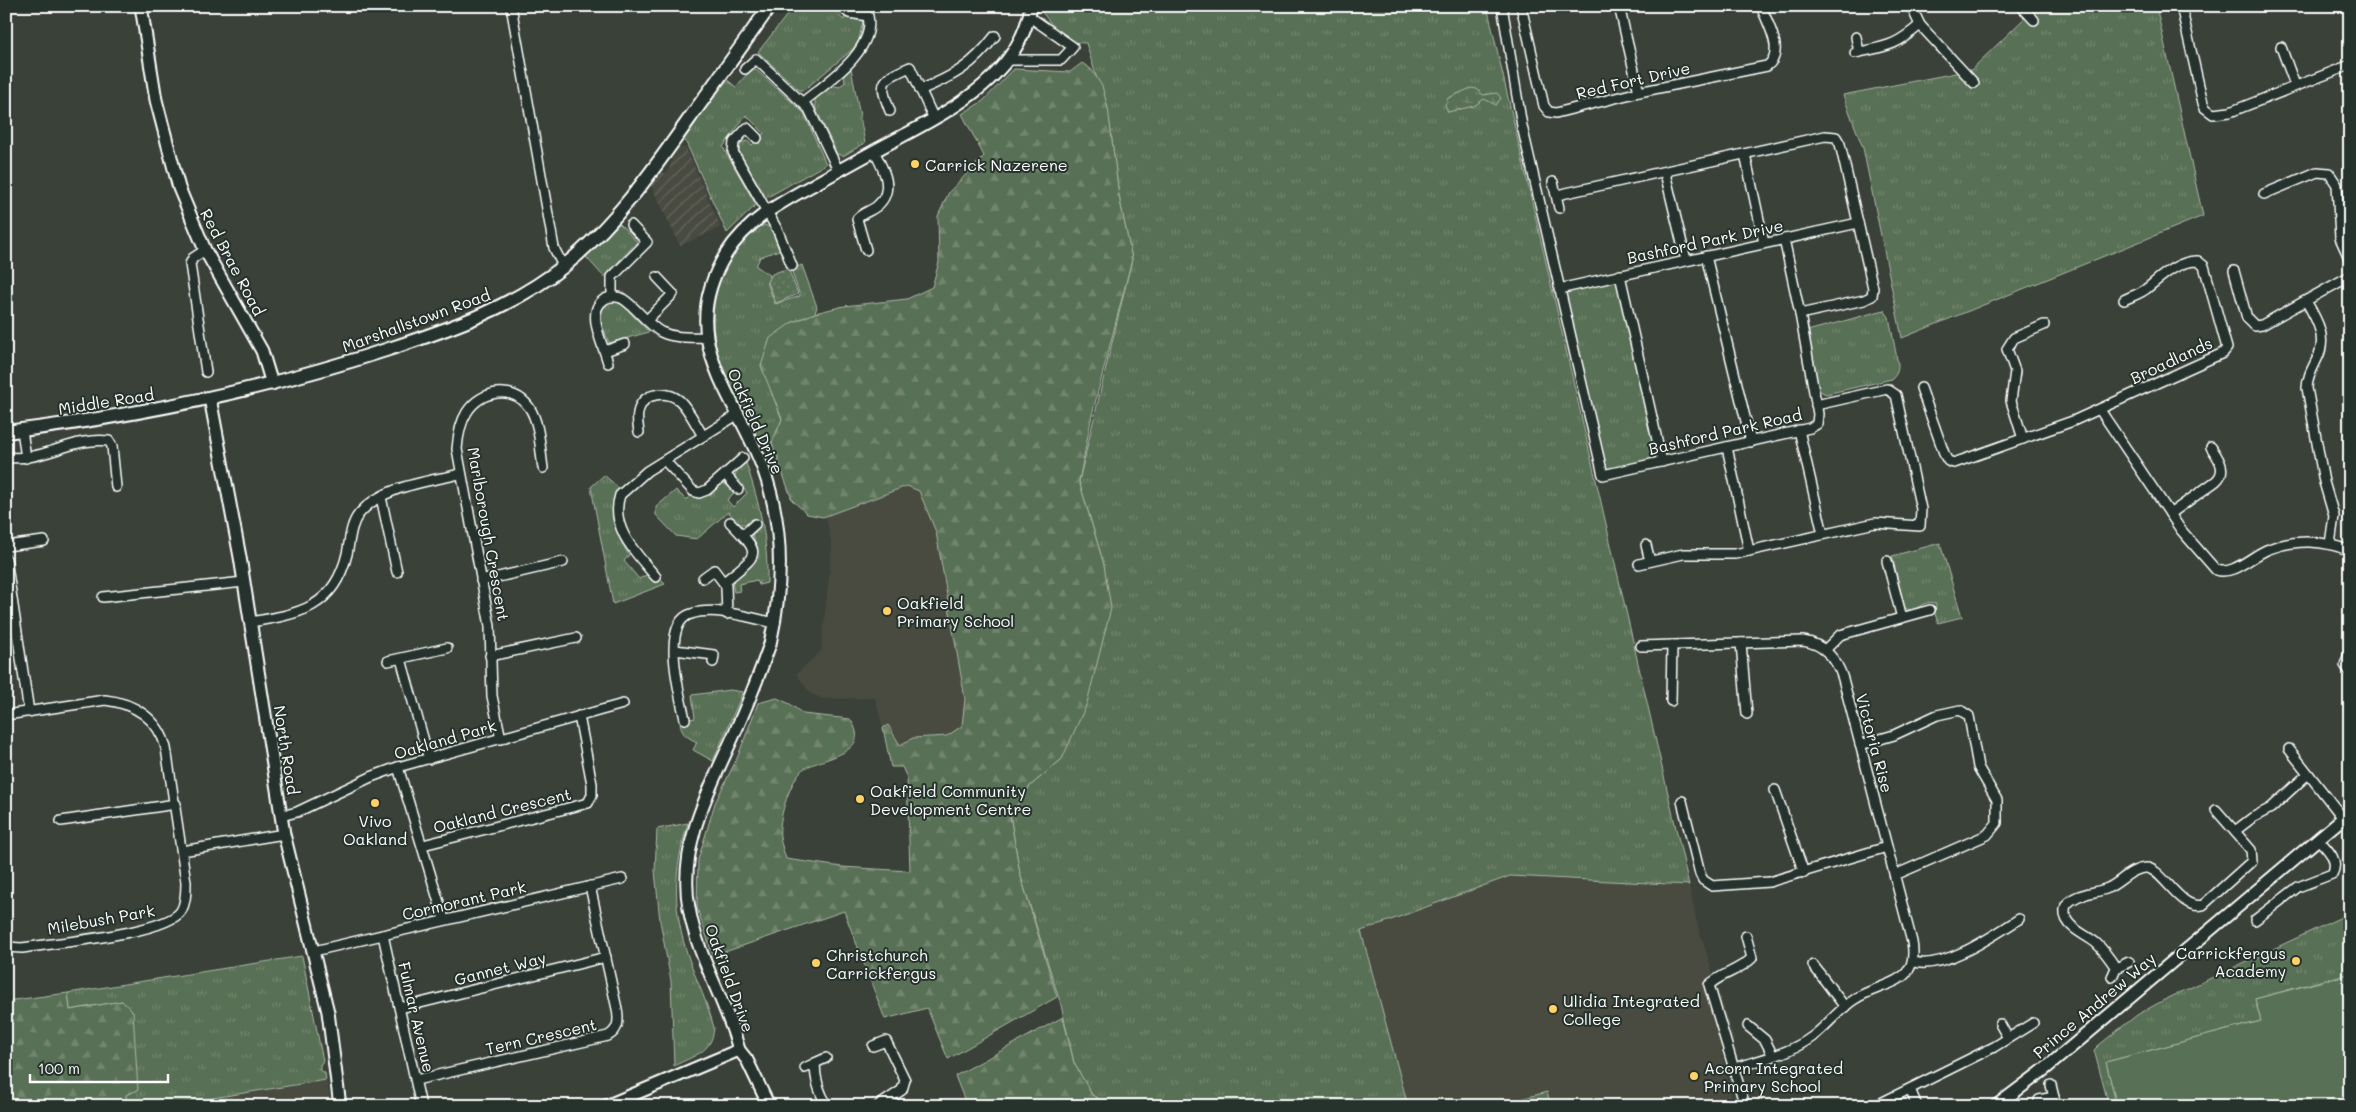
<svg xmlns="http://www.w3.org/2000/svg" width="2356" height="1112" viewBox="0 0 2356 1112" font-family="Mali,sans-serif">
<defs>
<pattern id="industrial-furrows" width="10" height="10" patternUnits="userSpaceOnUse" patternTransform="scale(1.25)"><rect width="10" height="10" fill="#484b40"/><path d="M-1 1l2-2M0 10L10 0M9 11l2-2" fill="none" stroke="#63665d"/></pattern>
<pattern id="grass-tufts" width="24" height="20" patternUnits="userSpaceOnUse" patternTransform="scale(1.25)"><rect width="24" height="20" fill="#597054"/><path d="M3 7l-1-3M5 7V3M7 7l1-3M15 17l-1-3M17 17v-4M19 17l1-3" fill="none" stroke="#72856e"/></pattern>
<pattern id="forest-firs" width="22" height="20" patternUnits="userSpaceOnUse" patternTransform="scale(1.25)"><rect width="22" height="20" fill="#597054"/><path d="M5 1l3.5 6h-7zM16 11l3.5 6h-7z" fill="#72856e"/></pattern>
<pattern id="wetland-marsh" width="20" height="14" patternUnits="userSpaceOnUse" patternTransform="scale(1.25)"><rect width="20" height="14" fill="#597054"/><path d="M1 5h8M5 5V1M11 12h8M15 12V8" fill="none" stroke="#72856e"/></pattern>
<pattern id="park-dots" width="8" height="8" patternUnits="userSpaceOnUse" patternTransform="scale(1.25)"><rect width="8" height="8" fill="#597054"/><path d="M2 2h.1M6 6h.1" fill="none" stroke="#72856e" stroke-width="1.8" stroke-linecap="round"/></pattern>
</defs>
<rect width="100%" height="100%" fill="#3a4138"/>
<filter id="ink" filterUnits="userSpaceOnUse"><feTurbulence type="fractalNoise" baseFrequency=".02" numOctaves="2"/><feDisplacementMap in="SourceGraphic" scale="10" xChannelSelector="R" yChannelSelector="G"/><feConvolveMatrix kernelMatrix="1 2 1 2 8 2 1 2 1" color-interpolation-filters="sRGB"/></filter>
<g filter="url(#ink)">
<g fill="#484b40">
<path d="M907 486 919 491 936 532 965 699 963 726 947 736 913 738 899 745 895 733 888 726 883 728 875 698 824 699 811 694 796 674 821 651 832 547 826 516Z"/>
<path d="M1510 876 1689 885 1697 923 1734 1040 1720 1047 1734 1106H1408L1361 931Z"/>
<path d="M326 1080 332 1106H162Z"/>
<path d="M6 1100H14L72 1106H6Z"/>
</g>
<path fill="url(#industrial-furrows)" d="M680 147 686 148 721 227 680 246 651 185 659 173H666L669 170 672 158Z"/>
<g fill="url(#grass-tufts)" stroke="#acb8aa">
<path d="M794 6H828L844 20 845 17H861L863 20 859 40 853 49 804 90H799L758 52Z"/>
<path d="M1037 6H1487L1689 885 1510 876 1361 931 1408 1106H1111L1092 1095 1074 1063 1061 1005 1020 874 1010 815 1030 786 1062 759 1104 565 1079 481 1132 259 1119 196 1109 118 1086 43 1066 42Z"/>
<path d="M2037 6H2156L2203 216 1902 338 1863 148 1843 95 1971 70Z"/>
<path d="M753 67 804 113 826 164 766 198 739 151 741 143 747 141 752 145 764 133 746 115 723 147 756 205 727 233 684 138 726 79 736 87Z"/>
<path d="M851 68 865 143 843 156 837 154 815 107V100L821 92 832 85 839 87 845 82 844 75Z"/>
<path d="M619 223 637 242 604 277 586 257Z"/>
<path d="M765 225 771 228 779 250 760 257 756 266 770 275 767 282 775 304 800 296 791 269 802 265 817 307 815 313 791 323 771 391 782 419 772 443 757 451C729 386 687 321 735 253 742 244 752 228 765 225Z"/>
<path d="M1620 275 1662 462 1603 475 1559 289Z"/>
<path d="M610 302 621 303 649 332 609 343 600 320V311Z"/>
<path d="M1884 310 1889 317 1898 364C1898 371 1897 374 1892 379L1826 394 1818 390 1807 331Z"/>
<path d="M746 463C760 505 768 539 767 583L759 585 757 580 739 584 740 591 734 592 732 582 757 559 758 548 752 535 759 525 753 520 748 524H740L728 512 697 539 676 536 656 515V507L676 490 686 500 691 495 701 498 724 483 735 492 727 500 733 507 747 493 735 477 736 471Z"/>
<path d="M604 475 619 488C607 513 615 533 629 555L624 561 639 579 646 575 654 581 659 578 665 584 613 604 591 487Z"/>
<path d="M1940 543 1962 617 1938 623 1935 614 1936 604C1928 599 1919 607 1912 611L1905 608 1892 556Z"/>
<path d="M730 690 743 692 713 761 693 750 697 742C685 736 681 734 680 721L695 718 692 695Z"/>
<path d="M688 823C673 872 672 910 689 959 697 982 708 1004 714 1028 712 1053 694 1055 674 1066L671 981 660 921 655 871 657 829Z"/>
<path d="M2350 913V973L2255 999 2261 1021 2106 1062 2117 1106H2109L2094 1050 2099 1045 2137 1015 2162 1001Z"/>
<path d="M302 956 323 1061 320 1065V1070L325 1073 326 1080 162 1106H126L122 1001 70 1010 68 993Z"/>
</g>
<g fill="url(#forest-firs)" stroke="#acb8aa">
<path d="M1082 63 1091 69 1102 86 1108 108 1119 196 1132 259 1092 415 1079 481 1104 565 1111 608 1087 703 1062 759 1030 786 1010 815 1020 874 1057 997 948 1059 927 1008 885 1019 844 911 713 956 697 908 698 860 715 803 738 756 758 703 777 698 790 704 803 714 850 719C877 757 811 758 800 772 789 786 778 819 780 837 781 844 784 852 786 859L842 867 910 871 907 778 902 767H891L883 728 888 725 900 745 913 738 947 736 962 726 965 699 936 532 919 491 907 486 823 517 807 514 792 500 772 443 782 419 761 366 770 338 791 323 815 313 844 306 907 299 932 287 939 262 938 216 949 192 984 156 962 114 983 101 1014 69 1070 72Z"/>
<path d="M68 993 70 1010 122 1001 133 1012 138 1090 126 1095V1106H72L6 1100V1001Z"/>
<path d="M1063 1017 1074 1063 1092 1095 1111 1106H967L955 1076Z"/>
</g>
<path fill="url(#wetland-marsh)" stroke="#acb8aa" d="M1471 88 1477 89 1483 95 1497 93 1501 98 1496 105 1484 99 1474 106 1448 112 1445 105 1448 98Z"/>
<path fill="url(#park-dots)" stroke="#acb8aa" d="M788 268 798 294 776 303 768 282 772 274Z"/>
<g fill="#597054" stroke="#acb8aa">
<path d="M2350 974V1106H2117L2106 1062 2261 1021 2255 999Z"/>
<path d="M1547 1092 1551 1106H1495Z"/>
</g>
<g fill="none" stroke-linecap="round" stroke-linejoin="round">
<g stroke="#fff" stroke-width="12">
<g id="minor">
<path d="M511 6 554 248 563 266"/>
<path d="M1502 6 1522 126 1603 475 1810 428 1817 424 1818 414 1800 314 1784 239"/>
<path d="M1521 6 1544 106 1549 112 1556 113 1639 92 1767 66C1786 52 1767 23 1761 6"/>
<path d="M1619 6 1639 92"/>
<path d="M1911 6 1920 25 1974 83"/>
<path d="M2021 6 2034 20"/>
<path d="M2181 6 2203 103 2205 108 2213 114 2230 112 2350 65"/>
<path d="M1856 37 1859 52"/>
<path d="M2281 47 2295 85"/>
<path d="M1855 53C1887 46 1894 47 1920 25"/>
<path d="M1007 60H1061L1073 47 1030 17"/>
<path d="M745 69 756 59 809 109 838 170"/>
<path d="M920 90C954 76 972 66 995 36"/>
<path d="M803 102C826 83 876 51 868 16L849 13 840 6"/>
<path d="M890 111C878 81 881 80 910 67L934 119"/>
<path d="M757 138 747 128 734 142 733 152 778 231 792 266"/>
<path d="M1745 154 1764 243"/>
<path d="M1665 173 1686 260"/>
<path d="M1553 182 1559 208"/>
<path d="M2264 194 2317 172 2329 173 2337 185 2340 238 2350 260"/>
<path d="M1557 195 1825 136 1836 137 1840 144 1873 288 1872 296 1864 300 1800 314"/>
<path d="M205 250 193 258 190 264 206 372"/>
<path d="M866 250 857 219C862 213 871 211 877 206 896 190 883 168 874 151"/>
<path d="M1706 256 1751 442"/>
<path d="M2234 271 2247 318 2255 326 2262 325 2350 276"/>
<path d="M1620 275 1662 462"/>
<path d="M1559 289 1858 223"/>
<path d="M612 297V277L647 242 631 225"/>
<path d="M2306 301C2317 320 2328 338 2317 359 2312 369 2307 378 2307 388L2324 482 2334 516 2330 544"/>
<path d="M647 320 673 294 657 277"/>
<path d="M605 351 625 344"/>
<path d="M608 363C604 346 584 311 605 299 610 296 618 296 623 299 637 308 647 324 661 332 676 339 691 337 707 337"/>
<path d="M1921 388 1945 456 1948 461 1954 463 2073 421 2223 353 2227 348 2204 266 2198 261C2178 260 2160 278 2146 289 2140 294 2131 296 2124 300"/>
<path d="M2100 410 2181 530 2216 570C2234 576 2252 555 2269 549 2295 539 2324 540 2350 551"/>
<path d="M22 430 26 458"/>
<path d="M1799 430 1823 534"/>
<path d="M639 432C638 425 636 416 639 409 644 392 667 391 679 400 689 409 696 425 703 436"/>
<path d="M2023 439 2011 401 2015 371 2007 349 2014 338 2044 325"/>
<path d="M1727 447 1749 551"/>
<path d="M6 457C41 463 73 436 109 441L112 446 116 487"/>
<path d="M665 461 693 491 699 493 707 490 743 458"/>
<path d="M726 475 738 489"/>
<path d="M381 497 397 572"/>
<path d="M2170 514 2216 481C2228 470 2218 458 2211 447"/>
<path d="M743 535 755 524"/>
<path d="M1646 545 1650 561"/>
<path d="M6 546 44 541"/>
<path d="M6 559 29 712"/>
<path d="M1887 561 1902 618"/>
<path d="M1639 564 1683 554H1735L1875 523 1920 526 1921 509 1896 395 1887 389 1816 405"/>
<path d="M656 577C637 554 609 528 620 495L647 471 737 415"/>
<path d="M703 578 714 570 726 586 727 614"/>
<path d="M481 581 563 562"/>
<path d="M724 582C759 553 763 556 730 522"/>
<path d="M103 597 244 582"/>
<path d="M250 622C300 614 334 608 347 554 350 541 350 525 359 514 382 486 427 482 460 474"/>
<path d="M1741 643 1747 714"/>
<path d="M1641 646 1803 641C1824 644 1837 659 1843 679L1912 942C1920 986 1882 981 1855 999 1839 1009 1827 1026 1812 1037 1789 1054 1760 1060 1734 1068"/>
<path d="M675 650 714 655 713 662"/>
<path d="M1825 650 1840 635 1930 610"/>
<path d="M2350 651 2345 665 2350 672"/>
<path d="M490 656 576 638"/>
<path d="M401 659 429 759"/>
<path d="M388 661 447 648"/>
<path d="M1671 701 1672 645"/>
<path d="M6 715 105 700C134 703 159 719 166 748L186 882C186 891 186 903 181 911 166 934 52 943 22 948L6 947"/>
<path d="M685 719C680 696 660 623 691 614 716 606 750 618 775 623"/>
<path d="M501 739 492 696 490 626 457 449C458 436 460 423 467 412 481 390 513 385 529 407 540 423 540 449 543 468"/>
<path d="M1860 745 1894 735 1937 715 1960 710 1969 716 1978 767 1997 800V823L1987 835 1895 875"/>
<path d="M2289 749 2343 818"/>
<path d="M398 767 444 919"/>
<path d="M1775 790 1804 873"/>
<path d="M1682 801 1700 874 1703 880 1712 886 1769 882 1887 847"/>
<path d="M281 816 297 812 371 777 398 767 623 704"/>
<path d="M61 821 176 804"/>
<path d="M2235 831 2252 818 2271 808 2308 774"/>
<path d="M423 845 588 803 592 795V784L579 716"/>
<path d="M182 851 284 834"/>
<path d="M2255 920 2298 887 2332 874C2340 860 2327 849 2318 839"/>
<path d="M383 935 421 1106"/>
<path d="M314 951 622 879"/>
<path d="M1914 962C1944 970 1994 935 2019 919"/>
<path d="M1813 965 1845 1007"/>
<path d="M2116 968C2110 959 2104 950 2096 943 2084 933 2059 926 2066 905 2077 892 2094 894 2108 888 2121 882 2130 869 2145 868 2162 866 2179 911 2203 905L2252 861 2251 850 2216 810"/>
<path d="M2112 977 2116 968 2129 962"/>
<path d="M400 1008 606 957"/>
<path d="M2000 1024 2008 1038"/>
<path d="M1748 1026 1765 1040 1773 1056"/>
<path d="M873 1046 886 1041 905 1080 902 1090 878 1106"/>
<path d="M826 1058 815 1063C815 1079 818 1092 828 1106"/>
<path d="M805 1068 815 1063"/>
<path d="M416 1080 608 1036C619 1030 619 1020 617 1009L590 886"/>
<path d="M2051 1085 2056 1106"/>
<path d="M1910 1089 1917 1106"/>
<path d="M2039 1100 2054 1097"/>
<path d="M1745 1106 1709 985C1722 973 1739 971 1752 958L1746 936"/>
<path d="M1875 1106 1994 1047 2033 1023"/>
</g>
</g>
<g stroke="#fff" stroke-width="15">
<g id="tertiary">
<path d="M141 6 156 100 179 188 205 250 262 351 272 384"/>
<path d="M210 398 240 557 284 834 328 1012 340 1106"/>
<path d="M739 1050 747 1060 769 1106"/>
<path d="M606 1106 739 1050C726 1000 698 960 689 908 678 847 708 792 732 739 746 708 759 676 770 644 783 586 784 527 764 471 737 395 673 340 726 254 747 221 778 204 811 186 840 170 868 154 897 139 953 109 1020 75 1031 6"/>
<path d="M1996 1106 2045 1069 2350 812"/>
</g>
</g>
<g stroke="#fff" stroke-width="16">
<path id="secondary" d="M6 432C137 416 264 390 389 349 450 329 513 307 564 266 615 225 654 169 692 115 718 79 744 43 770 6"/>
</g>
<use href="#minor" stroke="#26332d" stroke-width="9"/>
<use href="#tertiary" stroke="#26332d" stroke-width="11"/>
<use href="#secondary" stroke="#26332d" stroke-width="12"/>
</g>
</g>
<g fill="#ffd166" stroke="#26332d" stroke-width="2">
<circle cx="915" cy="164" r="5"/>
<circle cx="887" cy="611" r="5"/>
<circle cx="860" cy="799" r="5"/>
<circle cx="375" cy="803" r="5"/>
<circle cx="2296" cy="961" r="5"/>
<circle cx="816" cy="963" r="5"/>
<circle cx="1553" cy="1009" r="5"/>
<circle cx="1694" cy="1076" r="5"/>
</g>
<g text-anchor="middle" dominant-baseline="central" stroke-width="4" stroke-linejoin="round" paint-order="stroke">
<g font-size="16" fill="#fff" stroke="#26332d">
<text transform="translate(1633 80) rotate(-13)">Red Fort Drive</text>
<text transform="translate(1705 241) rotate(-12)">Bashford Park Drive</text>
<text transform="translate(233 262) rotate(62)">Red Brae Road</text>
<text transform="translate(416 320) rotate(-20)">Marshallstown Road</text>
<text transform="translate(2171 360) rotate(-25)">Broadlands</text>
<text transform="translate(106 401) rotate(-9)">Middle Road</text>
<text transform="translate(756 421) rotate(66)">Oakfield Drive</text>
<text transform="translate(1725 431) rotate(-13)">Bashford Park Road</text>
<text transform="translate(489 534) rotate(80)">Marlborough Crescent</text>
<text transform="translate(445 739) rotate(-16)">Oakland Park</text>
<text transform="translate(1875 743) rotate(75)">Victoria Rise</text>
<text transform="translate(287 750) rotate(81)">North Road</text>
<text transform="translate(502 810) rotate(-14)">Oakland Crescent</text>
<text transform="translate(464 900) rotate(-13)">Cormorant Park</text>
<text transform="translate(101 919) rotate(-10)">Milebush Park</text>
<text transform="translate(500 968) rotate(-14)">Gannet Way</text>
<text transform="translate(730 978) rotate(70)">Oakfield Drive</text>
<text transform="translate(2094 1005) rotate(-40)">Prince Andrew Way</text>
<text transform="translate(417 1017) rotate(77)">Fulmar Avenue</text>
<text transform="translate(541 1036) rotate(-13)">Tern Crescent</text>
</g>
<g font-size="16" fill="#fff" stroke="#26332d" text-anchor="start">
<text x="925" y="164">Carrick Nazerene</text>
<text x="897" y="602">Oakfield<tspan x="897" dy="18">Primary School</tspan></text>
<text x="870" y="790">Oakfield Community<tspan x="870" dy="18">Development Centre</tspan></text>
<text x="375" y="820" text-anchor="middle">Vivo<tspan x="375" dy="18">Oakland</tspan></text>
<text x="2286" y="952" text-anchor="end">Carrickfergus<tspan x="2286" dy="18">Academy</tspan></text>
<text x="826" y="954">Christchurch<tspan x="826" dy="18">Carrickfergus</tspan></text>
<text x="1563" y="1000">Ulidia Integrated<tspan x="1563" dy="18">College</tspan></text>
<text x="1704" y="1067">Acorn Integrated<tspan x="1704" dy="18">Primary School</tspan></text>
</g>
</g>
<rect width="2356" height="1112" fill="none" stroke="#26332d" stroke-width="25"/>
<rect x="12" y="12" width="2331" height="1087" fill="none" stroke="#fff" stroke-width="2" filter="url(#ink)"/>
<path d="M30 1074v8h138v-8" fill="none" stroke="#ffffff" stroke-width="2.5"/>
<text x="38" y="1074" font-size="15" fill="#ffffff" stroke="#26332d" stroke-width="4" paint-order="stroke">100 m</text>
</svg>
